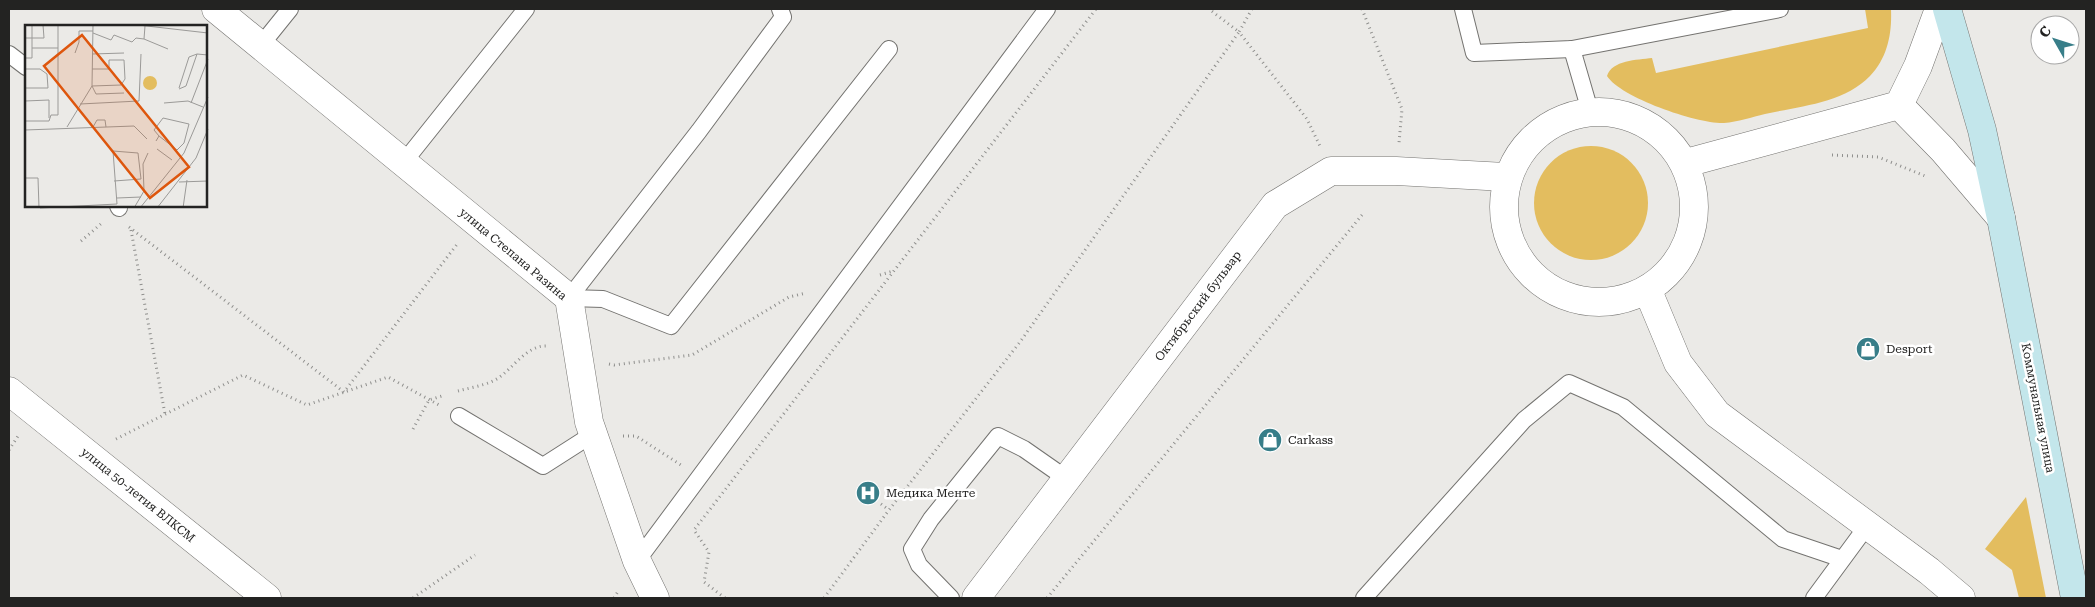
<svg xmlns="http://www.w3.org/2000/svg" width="2095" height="607" viewBox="0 0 2095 607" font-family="'Roboto Serif',serif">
<rect width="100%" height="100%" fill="#ebeae7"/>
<g fill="#e3bd5f">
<path d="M1865 9H1891C1892 33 1888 57 1870 76 1844 103 1801 106 1765 114 1752 117 1738 122 1724 123 1698 124 1621 98 1607 76 1612 60 1637 60 1652 58L1656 73 1868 28Z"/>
<circle cx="1591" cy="203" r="57"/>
<path d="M2026 497 2046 598H2019L2012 570 1985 549Z"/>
</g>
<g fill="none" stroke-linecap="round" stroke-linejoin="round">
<g stroke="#747370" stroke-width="18">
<g id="lane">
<path d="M1463 9 1474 53 1572 49 1780 9"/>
<path d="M261 45 290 9"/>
<path d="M1572 49 1590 111"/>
<path d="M9 54 26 67"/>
<path d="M404 162 526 9"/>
<path d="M118 206 119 208"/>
<path d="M569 298 603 299 671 326 889 49"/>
<path d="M569 298 699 131 783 17 780 9"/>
<path d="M459 416 543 466 593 434"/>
<path d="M637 561 1047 9"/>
<path d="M951 598 919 565 912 549 931 519 998 436 1024 449 1067 479"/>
<path d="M1364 598 1524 420 1569 383 1623 407 1783 539 1842 559"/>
<path d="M1814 598 1867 526"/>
</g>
</g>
<g stroke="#747370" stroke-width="29">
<g id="street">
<path d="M216 9 569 298 589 422 637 561 655 598"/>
<path d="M1899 105 1943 150 2001 218"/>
<circle cx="1599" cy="207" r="95"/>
<path d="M1686 163 1899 105 1918 66 1939 9"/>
<path d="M1648 291 1678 363 1717 414 1929 571 1961 598"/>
<path d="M9 391 267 598"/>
<path d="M976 598 1275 205 1331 171H1396L1505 177"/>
</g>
</g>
<g stroke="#747370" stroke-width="29">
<path id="secondary" d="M1947 9 1982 130 2001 218 2075 598"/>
</g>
<g stroke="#8f8f8d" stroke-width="3" stroke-dasharray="1 4" stroke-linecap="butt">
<path d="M1252 9 1239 32 1307 119 1320 146"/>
<path d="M1362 9 1402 109 1399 143"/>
<path d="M1832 155 1878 157 1925 176"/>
<path d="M129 227 344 392 458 243"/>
<path d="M131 230 165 414"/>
<path d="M81 241 102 223"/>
<path d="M880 275 893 271"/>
<path d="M609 364 614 365 692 355 789 297 806 293"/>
<path d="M458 391C469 388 482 386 493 381 511 373 525 344 548 346"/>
<path d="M413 429 429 400 445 395"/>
<path d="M623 436H636L681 465"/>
<path d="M116 439 243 375 307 405 388 377 439 405"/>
<path d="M9 450 18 436"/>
<path d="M881 504 889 510"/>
<path d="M413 598 475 555"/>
<path d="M614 598 619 590"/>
<path d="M725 598 704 582 709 552 694 530 1096 9"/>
<path d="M824 598 889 510 1020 342 1239 32 1209 9"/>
<path d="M1047 598 1362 215"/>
</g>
<use href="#lane" stroke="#fff" stroke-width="16"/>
<use href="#street" stroke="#fff" stroke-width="28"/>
<use href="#secondary" stroke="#c3e6eb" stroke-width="28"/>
</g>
<defs>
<g id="shop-disc" transform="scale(1.25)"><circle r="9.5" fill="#387e89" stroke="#fff"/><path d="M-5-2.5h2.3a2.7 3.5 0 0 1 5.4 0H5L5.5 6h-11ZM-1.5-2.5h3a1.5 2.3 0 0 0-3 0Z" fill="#fff"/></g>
<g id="hospital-disc" transform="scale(1.25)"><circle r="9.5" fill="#387e89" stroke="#fff"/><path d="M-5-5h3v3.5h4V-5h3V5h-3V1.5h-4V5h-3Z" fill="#fff"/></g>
</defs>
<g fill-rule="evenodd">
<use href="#shop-disc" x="1868" y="349"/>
<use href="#shop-disc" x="1270" y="440"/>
<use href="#hospital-disc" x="868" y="493"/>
</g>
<g text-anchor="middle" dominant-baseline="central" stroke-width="5" stroke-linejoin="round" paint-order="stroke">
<g font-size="12" fill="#232322" stroke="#fff">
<text transform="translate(513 254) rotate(40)">улица Степана Разина</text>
<text transform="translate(1198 306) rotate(-53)">Октябрьский бульвар</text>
<text transform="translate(2038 408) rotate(79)">Коммунальная улица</text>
<text transform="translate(138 495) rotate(39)">улица 50-летия ВЛКСМ</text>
</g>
<g font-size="12" fill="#232322" stroke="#fff" text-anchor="start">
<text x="1886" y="349">Desport</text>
<text x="1288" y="440">Carkass</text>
<text x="886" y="493">Медика Менте</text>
</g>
</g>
<g transform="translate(25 25)">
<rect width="182" height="182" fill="#ebeae7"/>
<path d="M118 58a7 7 0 1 1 14 0a7 7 0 1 1-14 0Z" fill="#e3bd5f"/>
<path fill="none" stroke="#9b9a98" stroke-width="1" d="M113 0 183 8M120 1 119 14 143 24M68 8 86 15 89 10 107 17 111 13 119 14M0 13H19L18 0M7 23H33M50 28 54 17V6H68M67 29 99 28M0 33H7V0M0 44H15L22 49 23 63H0M67 44H84V35H99L100 54 96 60 67 61 71 69 99 68M154 63 164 32 172 29M154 64 161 61 172 29 183 30M0 76 24 75V93M139 78 163 76 178 82M166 78 183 34M55 79 114 76 116 29M0 96H24M24 96 26 90H33V0M42 102 67 61 68 0M68 102 72 95H80L81 102M0 105 109 101 122 114M131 116 134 111 152 125 159 118 164 99 138 93 129 105 134 111M132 124 147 135M0 153H13L14 183M89 156 116 154M154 157 183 156M92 173 116 172M15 183 92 179 88 126 113 128 116 154M109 183 119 166 118 139 123 128M115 183 159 128 183 72M132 183 171 133 183 104M158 183 162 155"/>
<path fill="#de560d" fill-opacity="0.15" stroke="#de560d" stroke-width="2.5" d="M57 10 164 142 125 173 19 41Z"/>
<rect width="182" height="182" fill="none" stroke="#232322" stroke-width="2.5"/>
</g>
<rect width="2095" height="607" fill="none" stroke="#232322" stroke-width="20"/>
<g transform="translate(2055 40) rotate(309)"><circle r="24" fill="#ffffff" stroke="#a7a7a7"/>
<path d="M0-4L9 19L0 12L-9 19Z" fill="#387e89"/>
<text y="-8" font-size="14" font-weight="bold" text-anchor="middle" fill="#232322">С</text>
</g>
</svg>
